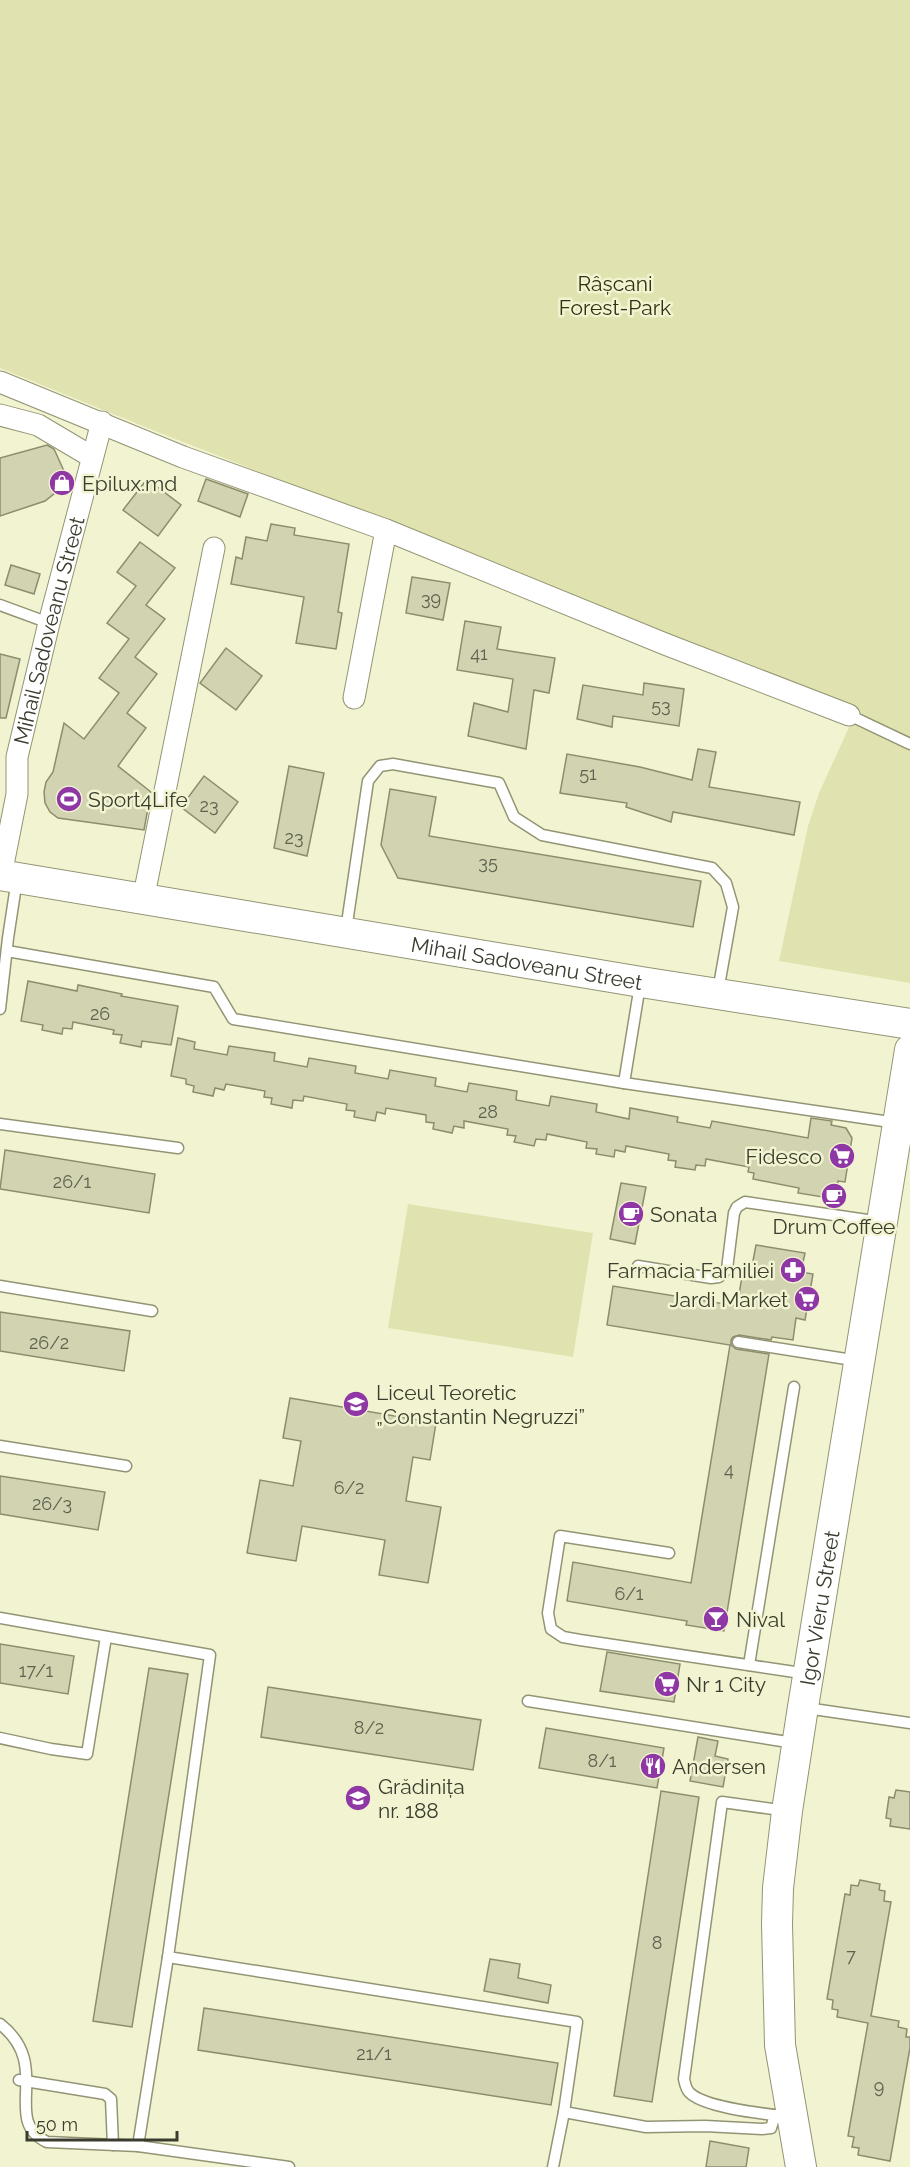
<svg xmlns="http://www.w3.org/2000/svg" width="910" height="2167" viewBox="0 0 910 2167" font-family="Raleway,sans-serif">
<rect width="100%" height="100%" fill="#f2f4d1"/>
<g fill="#e0e2b0">
<path d="M0 0H910V983L779 961 808 826 819 793 856 712 388 522 150 429 0 368Z"/>
<path d="M408 1204 593 1233 573 1357 388 1328Z"/>
</g>
<g fill="#d1d3b1" stroke="#8c8d6d" stroke-width="1.5">
<path d="M47 445 54 449 69 482 45 501 0 516V458Z"/>
<path d="M147 479 181 505 158 536 123 510Z"/>
<path d="M206 479 248 494 240 517 198 501Z"/>
<path d="M271 524 295 528 294 535 349 544 338 612 342 613 336 649 296 643 304 597 231 584 236 557 242 559 246 537 267 541Z"/>
<path d="M140 542 175 568 146 605 165 619 135 657 157 674 127 713 146 728 118 766 151 792 144 830 58 818 50 812 45 803 44 792 46 782 53 772 64 723 84 739 119 693 99 678 129 639 107 623 136 586 117 572Z"/>
<path d="M11 565 40 574 34 594 5 585Z"/>
<path d="M412 577 450 583 443 620 406 613Z"/>
<path d="M465 621 501 627 497 649 555 658 549 693 534 690 526 749 468 736 474 703 508 712 513 679 457 670Z"/>
<path d="M226 648 262 676 236 710 200 683Z"/>
<path d="M0 654 20 659 6 718H0Z"/>
<path d="M644 683 684 689 679 726 613 716 612 727 577 719 583 685 643 695Z"/>
<path d="M698 749 716 752 709 787 800 802 794 835 673 812 671 822 626 807 627 803 560 793 567 754 640 767 692 780Z"/>
<path d="M289 766 324 773 307 856 274 848Z"/>
<path d="M204 776 238 802 215 833 181 807Z"/>
<path d="M390 789 436 797 429 836 701 881 693 927 398 878 381 845Z"/>
<path d="M28 981 77 991 78 985 122 994 121 996 178 1006 171 1045 142 1041 141 1047 120 1043 122 1035 113 1034 114 1030 73 1022 72 1029 63 1028 62 1034 42 1030 43 1025 21 1021Z"/>
<path d="M178 1038 195 1042 194 1049 227 1055 229 1046 275 1053 274 1061 307 1067 309 1058 356 1066 355 1073 388 1079 390 1070 436 1078 435 1086 467 1092 469 1083 517 1091 516 1100 549 1106 551 1096 597 1104 596 1112 629 1119 630 1108 678 1117 677 1122 710 1128 712 1121 808 1138 811 1118 832 1121 831 1125 846 1128 852 1138 845 1182 838 1181 835 1199 798 1193 799 1188 753 1179 754 1173 748 1172 749 1167 706 1159 705 1166 696 1165 695 1170 675 1167 676 1161 668 1160 669 1154 626 1146 625 1152 615 1150 614 1157 596 1154 597 1149 586 1148 587 1142 547 1134 546 1140 536 1139 534 1146 514 1142 516 1136 507 1135 508 1129 464 1121V1128L454 1126 452 1133 433 1129 434 1123 426 1122V1115L386 1108 385 1114 377 1112 375 1121 354 1117 355 1111 346 1110 347 1104 304 1096 303 1101 293 1100 292 1108 271 1104 272 1098 264 1097 265 1091 226 1084 224 1090 215 1088 213 1096 193 1092 194 1086 186 1084V1079L171 1076Z"/>
<path d="M5 1150 155 1174 149 1213 0 1189Z"/>
<path d="M621 1183 646 1187 635 1244 610 1239Z"/>
<path d="M756 1245 805 1253 801 1272 813 1274 805 1320 796 1318 793 1340 772 1337 771 1340 739 1335 733 1337 731 1340V1345L736 1349 769 1354 724 1631 686 1625 687 1621 567 1601 573 1562 691 1583 730 1345 607 1325 613 1286 737 1306 743 1271 746 1272 748 1266H752Z"/>
<path d="M0 1312 130 1331 124 1371 0 1351Z"/>
<path d="M290 1398 436 1423 430 1460 413 1457 406 1501 441 1507 428 1583 379 1575 385 1540 302 1526 296 1561 247 1553 260 1480 293 1486 301 1441 283 1438Z"/>
<path d="M0 1476 105 1492 98 1530 0 1514Z"/>
<path d="M0 1644 74 1656 68 1694 0 1683Z"/>
<path d="M607 1652 680 1664 674 1702 600 1691Z"/>
<path d="M149 1668 188 1674 132 2027 93 2021Z"/>
<path d="M268 1687 481 1720 473 1770 261 1737Z"/>
<path d="M546 1728 664 1748 657 1788 539 1768Z"/>
<path d="M698 1737 718 1741 715 1756 728 1759 723 1787 690 1781Z"/>
<path d="M896 1790 910 1792V1829L890 1826 891 1819 886 1818 889 1797 894 1798Z"/>
<path d="M661 1791 699 1797 652 2102 614 2096Z"/>
<path d="M860 1880 880 1884 879 1890 885 1891 884 1901 891 1902 871 2016 899 2021 898 2027 907 2029 906 2037H910V2048L890 2161 858 2155 859 2148 852 2147 854 2137 848 2136 868 2023 837 2017 838 2010 832 2009 833 2000 827 1999 845 1894 850 1895 851 1885 858 1886Z"/>
<path d="M490 1959 520 1964 518 1978 551 1985 548 2003 484 1991Z"/>
<path d="M204 2008 558 2063 551 2105 198 2050Z"/>
<path d="M710 2141 749 2148 746 2167H706Z"/>
</g>
<g fill="none" stroke-linecap="round" stroke-linejoin="round">
<g stroke="#939474" stroke-width="13">
<g id="service">
<path d="M0 605 49 623"/>
<path d="M849 715 910 744"/>
<path d="M346 930 368 781 380 766 393 764 499 783 514 817 542 835 712 868 726 883 733 907 718 991"/>
<path d="M7 951 214 987 233 1019 624 1083 897 1123"/>
<path d="M0 1009 8 938 17 879"/>
<path d="M624 1083 640 985"/>
<path d="M0 1124 178 1148"/>
<path d="M638 1266 711 1278 719 1277 727 1269 734 1213 737 1207 745 1202 881 1222"/>
<path d="M0 1286 152 1311"/>
<path d="M738 1342 859 1361"/>
<path d="M0 1446 126 1466"/>
<path d="M669 1553 560 1536 548 1613 551 1629 563 1637 580 1640 808 1674"/>
<path d="M0 1618 210 1655 168 1957 577 2022 564 2112"/>
<path d="M749 1665 794 1387"/>
<path d="M528 1701 794 1743"/>
<path d="M806 1708 910 1723"/>
<path d="M0 1738 51 1749 87 1754 106 1637"/>
<path d="M787 1811 722 1802 684 2079C685 2084 686 2089 689 2092 703 2108 767 2114 790 2117"/>
<path d="M0 2024C54 2066 0 2120 47 2142L138 2146 289 2167"/>
<path d="M19 2080 105 2094 111 2099 113 2145"/>
<path d="M138 2146 168 1957"/>
<path d="M553 2167 564 2112 646 2127 705 2126 762 2129 771 2128 775 2115"/>
</g>
</g>
<g stroke="#939474" stroke-width="23">
<g id="minor">
<path d="M0 382 183 457 386 530 665 644 849 715"/>
<path d="M0 415 38 425 92 457"/>
<path d="M354 698 386 530"/>
<path id="s1" d="M1 875 17 794V757L49 623 102 422"/>
<path d="M143 900 214 548"/>
</g>
</g>
<g stroke="#939474" stroke-width="32">
<g id="secondary">
<path id="s2" d="M0 875 641 982 910 1024"/>
<path id="s3" d="M801 2167 780 2045 777 1924 778 1888 787 1811 803 1707 910 1050"/>
</g>
</g>
<use href="#service" stroke="#fff" stroke-width="10"/>
<use href="#minor" stroke="#fff" stroke-width="21"/>
<use href="#secondary" stroke="#fff" stroke-width="30"/>
</g>
<defs>
<g id="shop-disc" transform="scale(1.35)"><circle r="9.5" fill="#8f38a5" stroke="#f2f4d1"/><path d="M-5-2.5h2.3a2.7 3.5 0 0 1 5.4 0H5L5.5 6h-11ZM-1.5-2.5h3a1.5 2.3 0 0 0-3 0Z" fill="#fff"/></g>
<g id="stadium-disc" transform="scale(1.35)"><circle r="9.5" fill="#8f38a5" stroke="#f2f4d1"/><path d="M0-5a6.5 5 0 1 0 0 10a6.5 5 0 1 0 0-10ZM-3.5-1.8h7v3.6h-7Z" fill="#fff"/></g>
<g id="supermarket-disc" transform="scale(1.35)"><circle r="9.5" fill="#8f38a5" stroke="#f2f4d1"/><path d="M-6-5.5h2.5l.6 2H6L4.5 2H-2.5L-4.4-4H-6ZM-1.5 3.2a1.3 1.3 0 1 0 .1 0ZM3 3.2a1.3 1.3 0 1 0 .1 0Z" fill="#fff"/></g>
<g id="cafe-disc" transform="scale(1.35)"><circle r="9.5" fill="#8f38a5" stroke="#f2f4d1"/><path d="M-5.5-4.5H6V0H3Q3 3.5 0 3.5H-2.5Q-5.5 3.5-5.5 0ZM3-3.2v2h1.7v-2ZM-6 4.5H4V6H-6Z" fill="#fff"/></g>
<g id="pharmacy-disc" transform="scale(1.35)"><circle r="9.5" fill="#8f38a5" stroke="#f2f4d1"/><path d="M-2-6h4v4h4v4h-4v4h-4v-4h-4v-4h4Z" fill="#fff"/></g>
<g id="school-disc" transform="scale(1.35)"><circle r="9.5" fill="#8f38a5" stroke="#f2f4d1"/><path d="M0-5L7-2L0 1L-7-2ZM-4 1L0 2.5L4 1V4Q0 6-4 4Z" fill="#fff"/></g>
<g id="bar-disc" transform="scale(1.35)"><circle r="9.5" fill="#8f38a5" stroke="#f2f4d1"/><path d="M-6-5H6L.8 .8V4.5H3.5V6h-7V4.5H-.8V.8Z" fill="#fff"/></g>
<g id="restaurant-disc" transform="scale(1.35)"><circle r="9.5" fill="#8f38a5" stroke="#f2f4d1"/><path d="M-5-6h1v4h1v-4h1v4h1v-4h1v5L-1.5 .5V6h-2V.5L-5-1ZM5-6V6H3V1.5H1.5Q1.5-4 5-6Z" fill="#fff"/></g>
</defs>
<g fill-rule="evenodd">
<use href="#shop-disc" x="62" y="483"/>
<use href="#stadium-disc" x="69" y="799"/>
<use href="#supermarket-disc" x="842" y="1156"/>
<use href="#cafe-disc" x="834" y="1196"/>
<use href="#cafe-disc" x="631" y="1214"/>
<use href="#pharmacy-disc" x="793" y="1270"/>
<use href="#supermarket-disc" x="807" y="1299"/>
<use href="#school-disc" x="356" y="1404"/>
<use href="#bar-disc" x="716" y="1619"/>
<use href="#supermarket-disc" x="667" y="1684"/>
<use href="#restaurant-disc" x="653" y="1766"/>
<use href="#school-disc" x="358" y="1798"/>
</g>
<g text-anchor="middle" dominant-baseline="central" stroke-width="5" stroke-linejoin="round" paint-order="stroke">
<g font-size="18" fill="#60624f">
<text x="431" y="598">39</text>
<text x="479" y="653">41</text>
<text x="661" y="705">53</text>
<text x="588" y="773">51</text>
<text x="209" y="805">23</text>
<text x="294" y="837">23</text>
<text x="488" y="862">35</text>
<text x="100" y="1013">26</text>
<text x="488" y="1111">28</text>
<text x="72" y="1181">26/1</text>
<text x="49" y="1342">26/2</text>
<text x="729" y="1469">4</text>
<text x="349" y="1487">6/2</text>
<text x="52" y="1503">26/3</text>
<text x="629" y="1593">6/1</text>
<text x="36" y="1670">17/1</text>
<text x="369" y="1727">8/2</text>
<text x="602" y="1760">8/1</text>
<text x="657" y="1942">8</text>
<text x="851" y="1955">7</text>
<text x="374" y="2053">21/1</text>
<text x="879" y="2086">9</text>
</g>
<g font-size="21" fill="#323213" stroke="#f2f4d1">
<text x="615" y="283">Râșcani<tspan x="615" dy="24">Forest-Park</tspan></text>
</g>
<g font-size="21" fill="#3b3c2e" stroke="#f2f4d1" text-anchor="start">
<text x="82" y="483">Epilux.md</text>
<text x="88" y="799">Sport4Life</text>
<text x="822" y="1156" text-anchor="end">Fidesco</text>
<text x="650" y="1214">Sonata</text>
<text x="834" y="1226" text-anchor="middle">Drum Coffee</text>
<text x="774" y="1270" text-anchor="end">Farmacia Familiei</text>
<text x="788" y="1299" text-anchor="end">Jardi Market</text>
<text x="376" y="1392">Liceul Teoretic<tspan x="376" dy="24">„Constantin Negruzzi”</tspan></text>
<text x="736" y="1619">Nival</text>
<text x="686" y="1684">Nr 1 City</text>
<text x="672" y="1766">Andersen</text>
<text x="378" y="1786">Grădinița<tspan x="378" dy="24">nr. 188</tspan></text>
</g>
<g font-size="21" fill="#3b3c2e" stroke="#f2f4d1">
<text stroke="none"><textPath href="#s1" startOffset="250">Mihail Sadoveanu Street</textPath></text>
<text stroke="none"><textPath href="#s2" startOffset="534">Mihail Sadoveanu Street</textPath></text>
<text stroke="none"><textPath href="#s3" startOffset="564">Igor Vieru Street</textPath></text>
</g>
</g>
<path d="M27 2131v9h150v-9" fill="none" stroke="#3b3c2e" stroke-width="3"/>
<text x="36" y="2131" font-size="18" fill="#3b3c2e" stroke="#f2f4d1" stroke-width="4.5" paint-order="stroke">50 m</text>
</svg>
